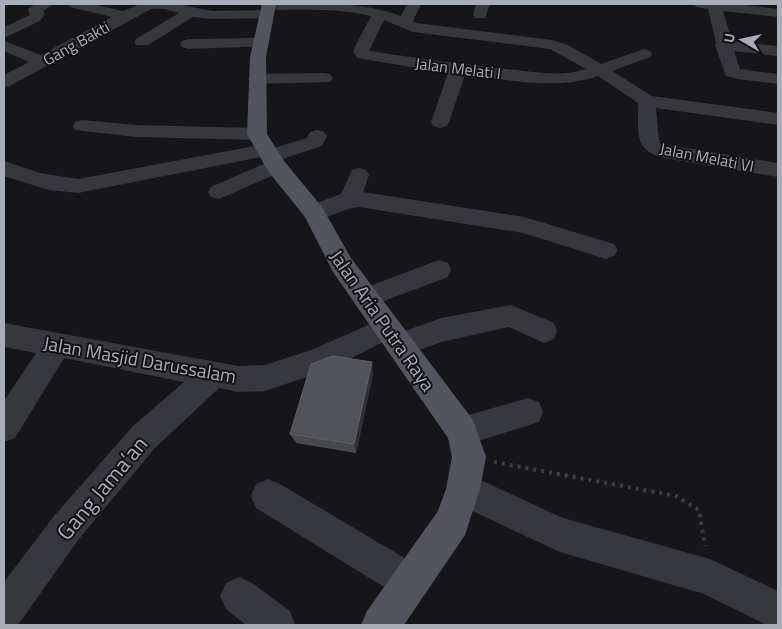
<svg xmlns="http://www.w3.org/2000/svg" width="782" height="629" viewBox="0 0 782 629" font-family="'Titillium Web',sans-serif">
<rect width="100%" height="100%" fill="#161618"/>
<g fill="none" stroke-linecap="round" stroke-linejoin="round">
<path stroke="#3d3f44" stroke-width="4" stroke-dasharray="3 5" stroke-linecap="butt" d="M494 462 676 496 699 510 705 546"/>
<g fill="#37383d" fill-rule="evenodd">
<path d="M35 4H54L43 11 45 14 40 21 4 38V27L30 15 28 9Z"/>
<path d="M68 4H92L123 11 140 4H177L212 11 267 10 262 6 263 4C310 4 357 0 401 16L407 4H421L413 21 416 23 552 40 568 45 601 64 644 49 650 51 652 54 650 57 612 71 652 96 778 113V125L656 108 659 141 661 144 778 163V177L664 158C632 150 639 130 638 103L598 76C555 91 508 79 465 75L449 122 447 126 440 128 433 126 431 122 448 73 357 58 353 51 371 16C337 8 304 10 269 10L274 14 272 17 267 18 212 19 193 17 148 45H136L134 42 136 39 179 13 165 9H151L10 86 4 87V75L29 62 4 51V41L41 55 112 17 70 7ZM384 20 413 32 550 49 586 69C560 78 533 71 506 69 460 64 415 58 369 51Z"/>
<path d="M476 4H490L485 18H475L473 15Z"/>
<path d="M694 4H736L778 9V17L723 11 732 41 778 46V56L734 51 740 69 778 74V84L738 79 726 76 715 45 716 43 708 9 696 7Z"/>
<path d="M261 38 267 40 269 43 267 46 188 49 182 47 180 44 182 41 188 39Z"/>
<path d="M324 73 330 74 333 78 330 82 257 84 251 83 248 79 251 75 257 74Z"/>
<path d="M82 120 136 125 257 128 264 130 267 134 264 138 257 140 136 137 75 130 73 126 75 122Z"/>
<path d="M317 130 324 132 327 136 322 146 279 160 283 161 286 166 283 171 219 199 211 197 208 192 211 187 268 162 263 161 261 157 78 193 49 190 4 176V161L40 173 78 179 265 144 272 146 274 148 307 138 310 132Z"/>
<path d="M359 168 366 170 369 175 363 192 524 217 614 244 618 250 614 256 606 259 523 233 359 207C340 208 323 224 306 219L303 213 306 207 341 194 352 170Z"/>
<path d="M439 260 448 263 451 270 448 277 365 308 356 305 352 298 356 291Z"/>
<path d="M511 305 554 323 557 331 554 339 544 343 509 327 441 342 400 357 390 354 386 345 389 339 330 369 265 391 238 392 219 388 155 448 78 540 18 625H4V582L54 516 133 426 184 382 64 358 15 438 4 442V401L36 353 4 347V323L238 366 265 365 314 349 386 317 395 320 399 328 397 334 441 318Z"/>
<path d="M528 398 539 402 543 412 539 422 462 446 451 442 447 431 451 420Z"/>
<path d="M463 472 563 518 710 559 778 591V625L765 624 704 594 560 552 451 501 446 489 451 477Z"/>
<path d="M268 479 280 484 423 569 428 582 423 595 410 600 397 595 256 508 251 496 256 484Z"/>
<path d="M239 577 252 583 290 611 295 625H246L226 609 220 596 226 583Z"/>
</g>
<path fill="#53555c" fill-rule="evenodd" d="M262 4H276L266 57 267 134 284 161 322 207 351 258 473 420 486 457 480 489 465 535 404 625H361L367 611 438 511 446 489 452 457 448 438 333 272 305 217 268 171 247 134 250 57Z"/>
</g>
<path fill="#47494d" d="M373 374 356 453 296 443 290 434Z"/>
<path fill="#2f3033" d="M372 362 373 374 356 453 354 444Z"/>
<path fill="#525359" stroke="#5f6168" d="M333 356 372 362 354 444 290 434 311 364Z"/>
<g text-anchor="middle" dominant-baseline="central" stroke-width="4" stroke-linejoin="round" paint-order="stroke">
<g font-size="16" fill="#a8adb8" stroke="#111113">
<text transform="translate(76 43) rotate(-29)">Gang Bakti</text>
<text transform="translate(458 68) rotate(7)">Jalan Melati I</text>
<text transform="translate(707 157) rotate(11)">Jalan Melati VI</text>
</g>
<g font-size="19" fill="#a8adb8" stroke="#111113">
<text transform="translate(383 320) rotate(55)">Jalan Aria Putra Raya</text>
<text transform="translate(140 359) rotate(10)">Jalan Masjid Darussalam</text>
</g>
<g font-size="22" fill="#a8adb8" stroke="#111113">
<text transform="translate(102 488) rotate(-50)">Gang Jama’an</text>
</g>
</g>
<rect width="782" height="629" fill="none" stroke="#a8adb8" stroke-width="10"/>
<g transform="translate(742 40) rotate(279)" stroke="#111113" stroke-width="4" paint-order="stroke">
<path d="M0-4L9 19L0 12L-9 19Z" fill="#a8adb8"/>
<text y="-8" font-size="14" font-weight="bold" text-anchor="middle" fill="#a8adb8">U</text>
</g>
</svg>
